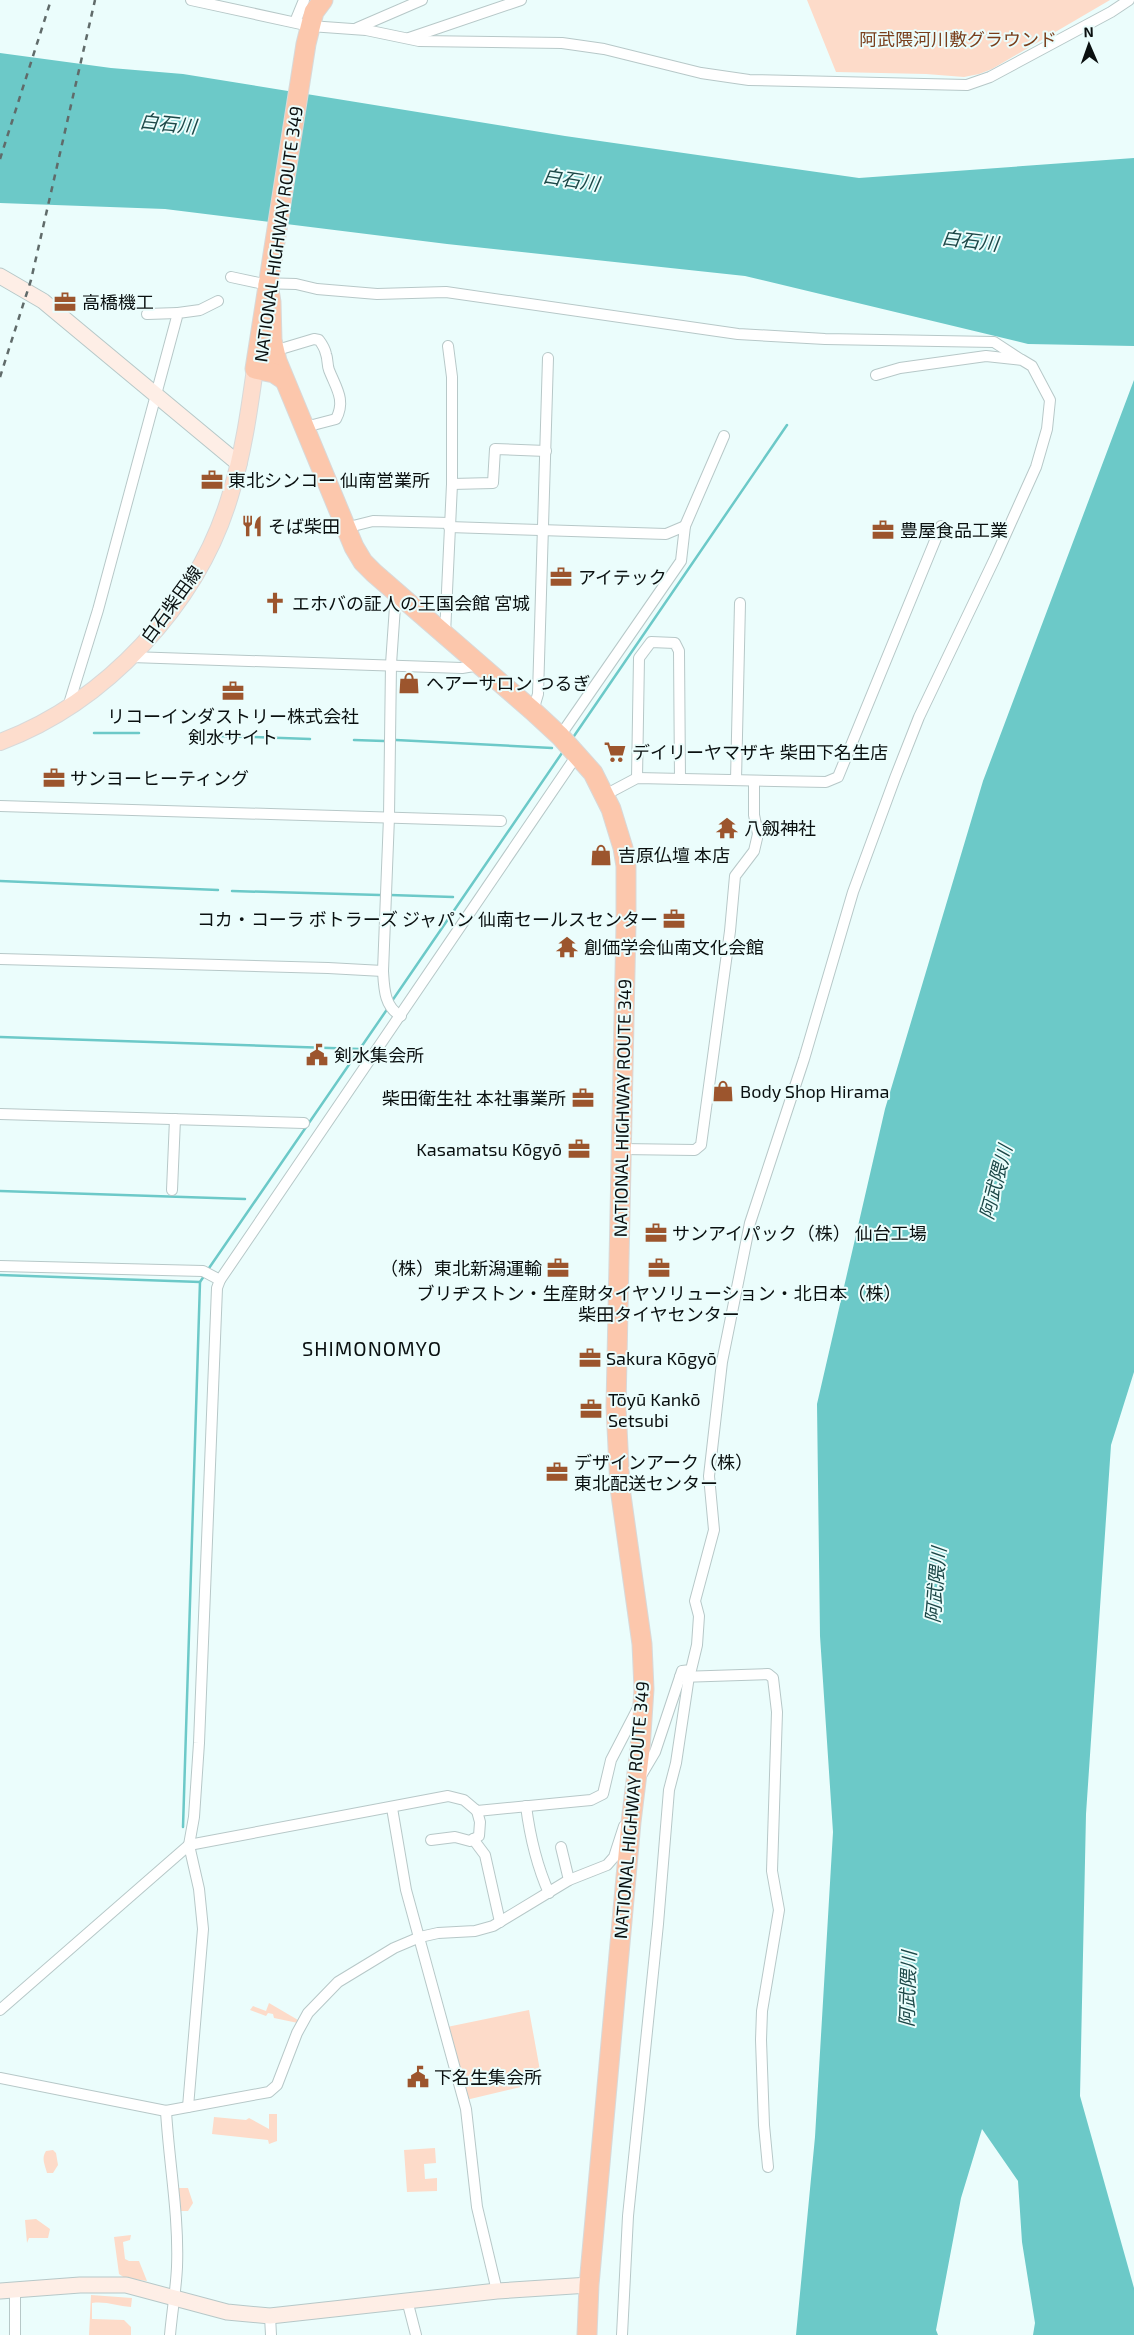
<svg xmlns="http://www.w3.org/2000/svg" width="1134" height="2335" viewBox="0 0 1134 2335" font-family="'Exo 2','Noto Sans JP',sans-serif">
<rect width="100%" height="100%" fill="#ebfdfc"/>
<g fill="#fddbc9">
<path d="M807 0H1110L992 69 979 74 964 77 926 74 836 72Z"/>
<path d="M269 2003 298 2020V2023L274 2018 273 2014 268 2013 266 2016 250 2010 253 2006 266 2011Z"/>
<path d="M529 2010 541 2076 525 2079V2086L466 2100 447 2027Z"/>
<path d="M269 2114H277V2141L269 2144 268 2140 212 2134 214 2117 246 2120 249 2118 269 2129Z"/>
<path d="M435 2148 436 2163 424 2164 425 2179 437 2178V2191L407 2192 404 2150Z"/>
<path d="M53 2150 56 2153 58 2165 53 2173H47C45 2165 41 2158 46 2151Z"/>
<path d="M175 2188H188L193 2203 188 2211H176Z"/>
<path d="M36 2219 50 2229 48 2238H29L27 2243 25 2220Z"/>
<path d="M131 2235 130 2240 123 2242 125 2259 129 2261H139L147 2281 125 2278 119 2274 114 2237Z"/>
<path d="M91 2295 132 2298 131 2307C117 2306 106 2301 92 2303V2319L124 2320 131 2327V2335H89Z"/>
</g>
<g fill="#6cc9c8">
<path d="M0 53 111 68 183 74 565 136 859 178 1134 158V346L1028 344 745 276 447 244 165 209 0 203Z"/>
<path d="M1134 380V1372L1111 1445 1086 1814 1080 2096 1134 2288V2335H1033L1035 2323 1022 2242 1018 2181 982 2129 961 2198 936 2330 938 2335H796L815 2137 833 1832 820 1636 817 1404 885 1109 983 781Z"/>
</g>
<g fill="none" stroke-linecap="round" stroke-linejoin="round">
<g stroke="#6cc9c8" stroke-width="2.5">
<path d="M94 733H139"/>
<path d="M191 735 310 739"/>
<path d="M572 739 787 425"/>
<path d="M354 740 384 741"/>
<path d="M396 740 552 748"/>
<path d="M0 881 218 890"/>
<path d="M232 891 380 895"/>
<path d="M390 895 453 897"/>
<path d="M392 1001 564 750"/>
<path d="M0 1037 360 1049"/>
<path d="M0 1191 245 1199"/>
<path d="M207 1271 388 1008"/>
<path d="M0 1275 200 1282"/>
<path d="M183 1827 200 1282 204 1276"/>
</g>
<g stroke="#b7c8c8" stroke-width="12">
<g id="street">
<path d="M191 0 310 26 366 30 419 41 562 43 604 49 701 73 749 80 967 85 990 77 1111 12 1129 0"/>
<path d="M295 22 304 0"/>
<path d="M357 28 422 0"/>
<path d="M409 38 521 0"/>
<path d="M231 277 259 283 296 284 317 289 377 294 446 292 738 334 825 339 994 342 1020 359"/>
<path d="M147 314 178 313"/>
<path d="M274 351 314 339 319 340C322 344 325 349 326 354 328 359 327 365 329 370 336 388 346 400 336 419L313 425 304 424"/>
<path d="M452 484 493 483 495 449 546 451"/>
<path d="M449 527 666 534 685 526"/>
<path d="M345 528 373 521 450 523"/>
<path d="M396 592 391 664 389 817 383 971C384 987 384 1007 401 1016"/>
<path d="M445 634 452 484V377L448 346"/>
<path d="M131 657 462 668 480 665"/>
<path d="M68 707 98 610 178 313 200 310 218 301"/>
<path d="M533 711 538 694 548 358"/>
<path d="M560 736 681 561 685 526 724 436"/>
<path d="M637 778 639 658 651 642 675 643 679 651 680 779"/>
<path d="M736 780 740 603"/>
<path d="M605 795 637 778 826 782 838 777 941 526"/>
<path d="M0 806 501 821"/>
<path d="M0 959 328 968 383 971"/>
<path d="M0 1114 304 1123"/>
<path d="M621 1149 695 1150 701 1145 730 931 735 876 754 851 758 834 754 815V781"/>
<path d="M172 1190 175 1119"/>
<path d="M0 1266 203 1271 220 1280"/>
<path d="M680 1677 682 1671 691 1670 697 1645 699 1616 695 1601 714 1530 709 1476 722 1362 750 1223 804 1059 853 892 895 778 919 717 995 558 1036 467 1047 429 1050 400 1032 366 1022 360 986 356 900 368 876 375"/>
<path d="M639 1779 655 1752 680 1677 768 1674 773 1678 777 1712 772 1871 779 1910 762 2011 761 2040 764 2125 768 2167"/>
<path d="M526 1806C530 1837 536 1864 549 1893"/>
<path d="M392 1808 406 1890 466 2109 477 2207 497 2291"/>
<path d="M473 1839 485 1855 500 1922"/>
<path d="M431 1840 455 1837 470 1841 479 1836 480 1822 477 1811"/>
<path d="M561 1847 569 1880"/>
<path d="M0 2010 189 1845 448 1796 464 1800 477 1811 591 1800 603 1794 611 1760 639 1706"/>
<path d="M0 2078 166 2111 269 2092 277 2085 297 2033 308 2013 338 1982 394 1948 420 1937 438 1933 475 1931 493 1926 569 1880 607 1865 614 1857 624 1826"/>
<path d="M188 2107 203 1929 199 1889 189 1845 194 1817 199 1743 217 1288 220 1280 577 755"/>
<path d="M166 2111C169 2163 179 2215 177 2267 176 2289 172 2312 170 2335"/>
<path d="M15 2290V2335"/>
<path d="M407 2300 416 2335"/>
<path d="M270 2316 271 2335"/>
<path d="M622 2335 628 2216 658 1924 669 1790 676 1763 689 1676"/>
</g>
</g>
<g stroke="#b7c8c8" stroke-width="17">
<g id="secondary">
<path d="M0 276 43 301 239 464"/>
<path d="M0 2291 80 2285H126L227 2312 270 2316 497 2291 589 2285"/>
</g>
</g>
<g stroke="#d8d9d9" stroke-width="18">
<path id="primary" d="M0 742C105 703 198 604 230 496 243 454 249 412 255 369"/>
</g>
<g stroke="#d8d9d9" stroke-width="21">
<g id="highway">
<path d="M268 284 271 302 272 340 277 361 354 547 363 562 374 573 533 711 560 736 593 773 611 809 623 848 626 866V924L616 1407 620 1488 642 1644 644 1689 640 1749 631 1822 589 2285 587 2335"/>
<path d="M283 379 274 373 255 369 306 44 314 12 323 0"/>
</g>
</g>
<use href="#street" stroke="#fff" stroke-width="10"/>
<use href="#secondary" stroke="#feeee6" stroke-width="15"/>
<use href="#primary" stroke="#fdddcd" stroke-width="16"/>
<use href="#highway" stroke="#fcc7ac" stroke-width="19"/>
<g stroke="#606b6a" stroke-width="2.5" stroke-dasharray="6 6" stroke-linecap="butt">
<path d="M0 159 51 0"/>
<path d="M0 377 31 280 95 0"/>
</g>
</g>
<defs>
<g id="office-bare" transform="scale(1.725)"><path d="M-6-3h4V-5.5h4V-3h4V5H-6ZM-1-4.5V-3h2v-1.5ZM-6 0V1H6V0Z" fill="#9c552d" stroke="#ebfdfc" stroke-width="2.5" paint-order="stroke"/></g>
<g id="restaurant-bare" transform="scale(1.725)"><path d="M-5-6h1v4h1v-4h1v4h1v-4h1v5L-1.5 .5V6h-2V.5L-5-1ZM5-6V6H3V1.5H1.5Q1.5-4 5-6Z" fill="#9c552d" stroke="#ebfdfc" stroke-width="2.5" paint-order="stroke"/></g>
<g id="church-bare" transform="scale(1.725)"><path d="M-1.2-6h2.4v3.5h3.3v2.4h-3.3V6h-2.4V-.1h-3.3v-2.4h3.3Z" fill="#9c552d" stroke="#ebfdfc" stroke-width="2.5" paint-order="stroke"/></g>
<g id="shop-bare" transform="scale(1.725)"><path d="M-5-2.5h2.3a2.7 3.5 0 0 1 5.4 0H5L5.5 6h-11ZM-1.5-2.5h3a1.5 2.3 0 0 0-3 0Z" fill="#9c552d" stroke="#ebfdfc" stroke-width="2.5" paint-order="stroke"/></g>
<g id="supermarket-bare" transform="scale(1.725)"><path d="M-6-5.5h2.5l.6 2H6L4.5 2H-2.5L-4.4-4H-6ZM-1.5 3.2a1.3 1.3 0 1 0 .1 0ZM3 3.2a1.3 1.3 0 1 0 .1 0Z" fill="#9c552d" stroke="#ebfdfc" stroke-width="2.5" paint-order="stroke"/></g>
<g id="temple-bare" transform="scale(1.725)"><path d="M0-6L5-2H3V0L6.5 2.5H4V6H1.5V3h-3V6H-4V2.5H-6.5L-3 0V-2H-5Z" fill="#9c552d" stroke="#ebfdfc" stroke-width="2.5" paint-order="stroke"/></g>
<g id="civic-bare" transform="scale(1.725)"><path d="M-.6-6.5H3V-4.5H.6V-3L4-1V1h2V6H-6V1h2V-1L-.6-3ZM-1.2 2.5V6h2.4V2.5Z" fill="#9c552d" stroke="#ebfdfc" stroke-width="2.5" paint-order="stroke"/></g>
</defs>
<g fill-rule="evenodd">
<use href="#office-bare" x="65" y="302"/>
<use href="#office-bare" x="212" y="480"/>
<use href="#restaurant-bare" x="252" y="526"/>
<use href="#office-bare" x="883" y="530"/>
<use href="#office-bare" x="561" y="577"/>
<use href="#church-bare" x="275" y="603"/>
<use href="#shop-bare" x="409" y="683"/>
<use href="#office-bare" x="233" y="691"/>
<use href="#supermarket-bare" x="615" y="752"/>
<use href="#office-bare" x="54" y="778"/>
<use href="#temple-bare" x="727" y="828"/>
<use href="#shop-bare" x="601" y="855"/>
<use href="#office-bare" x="674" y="919"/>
<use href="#temple-bare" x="567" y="947"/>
<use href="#civic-bare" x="317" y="1055"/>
<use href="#shop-bare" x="723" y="1091"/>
<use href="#office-bare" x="583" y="1098"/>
<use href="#office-bare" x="579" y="1149"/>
<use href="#office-bare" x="656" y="1233"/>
<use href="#office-bare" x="558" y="1268"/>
<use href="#office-bare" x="659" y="1268"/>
<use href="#office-bare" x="590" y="1358"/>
<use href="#office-bare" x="591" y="1409"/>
<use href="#office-bare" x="557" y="1472"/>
<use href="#civic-bare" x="418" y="2077"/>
</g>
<g text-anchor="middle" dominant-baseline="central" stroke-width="4" stroke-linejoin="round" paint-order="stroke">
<g font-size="18" fill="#793e1b" stroke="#ebfdfc">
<text x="958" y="39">阿武隈河川敷グラウンド</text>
</g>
<g font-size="18" fill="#0a1010" stroke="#ebfdfc">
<text transform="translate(278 234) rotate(-82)">NATIONAL HIGHWAY ROUTE 349</text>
<text transform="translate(171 604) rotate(-54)">白石柴田線</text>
<text transform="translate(622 1108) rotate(-89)">NATIONAL HIGHWAY ROUTE 349</text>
<text transform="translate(631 1810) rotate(-85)">NATIONAL HIGHWAY ROUTE 349</text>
</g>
<g font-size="18" fill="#0a1010" stroke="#ebfdfc" text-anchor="start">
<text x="82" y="302">高橋機工</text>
<text x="228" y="480">東北シンコー 仙南営業所</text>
<text x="268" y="526">そば柴田</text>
<text x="900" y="530">豊屋食品工業</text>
<text x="578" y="577">アイテック</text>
<text x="292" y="603">エホバの証人の王国会館 宮城</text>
<text x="426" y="683">ヘアーサロン つるぎ</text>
<text x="233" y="716" text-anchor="middle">リコーインダストリー株式会社<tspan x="233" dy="21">剣水サイト</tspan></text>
<text x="632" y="752">デイリーヤマザキ 柴田下名生店</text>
<text x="70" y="778">サンヨーヒーティング</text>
<text x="744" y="828">八劔神社</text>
<text x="618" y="855">吉原仏壇 本店</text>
<text x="658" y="919" text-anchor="end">コカ・コーラ ボトラーズ ジャパン 仙南セールスセンター</text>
<text x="584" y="947">創価学会仙南文化会館</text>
<text x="334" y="1055">剣水集会所</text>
<text x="740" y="1091">Body Shop Hirama</text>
<text x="566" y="1098" text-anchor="end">柴田衛生社 本社事業所</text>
<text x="562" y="1149" text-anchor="end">Kasamatsu Kōgyō</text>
<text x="672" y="1233">サンアイパック（株） 仙台工場</text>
<text x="542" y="1268" text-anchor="end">（株）東北新潟運輸</text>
<text x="659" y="1293" text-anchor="middle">ブリヂストン・生産財タイヤソリューション・北日本（株）<tspan x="659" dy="21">柴田タイヤセンター</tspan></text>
<text x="606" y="1358">Sakura Kōgyō</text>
<text x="608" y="1399">Tōyū Kankō<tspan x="608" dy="21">Setsubi</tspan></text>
<text x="574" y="1462">デザインアーク（株）<tspan x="574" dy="21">東北配送センター</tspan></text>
<text x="434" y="2077">下名生集会所</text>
</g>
<g font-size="19" font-style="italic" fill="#1c4747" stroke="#ebfdfc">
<text transform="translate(168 123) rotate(6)">白石川</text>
<text transform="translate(571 179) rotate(9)">白石川</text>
<text transform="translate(970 240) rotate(7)">白石川</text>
<text transform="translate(995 1182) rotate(-75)">阿武隈川</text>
<text transform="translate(935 1585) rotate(-85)">阿武隈川</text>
<text transform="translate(907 1989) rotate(-88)">阿武隈川</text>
</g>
<g font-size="20" letter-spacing="1" fill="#0a1010" stroke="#ebfdfc">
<text x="372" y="1348">SHIMONOMYO</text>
</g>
</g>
<g transform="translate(1089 45) rotate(358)" stroke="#ebfdfc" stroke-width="4" paint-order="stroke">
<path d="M0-4L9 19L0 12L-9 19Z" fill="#0a1010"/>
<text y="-8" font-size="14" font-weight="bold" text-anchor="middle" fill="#0a1010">N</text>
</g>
</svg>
